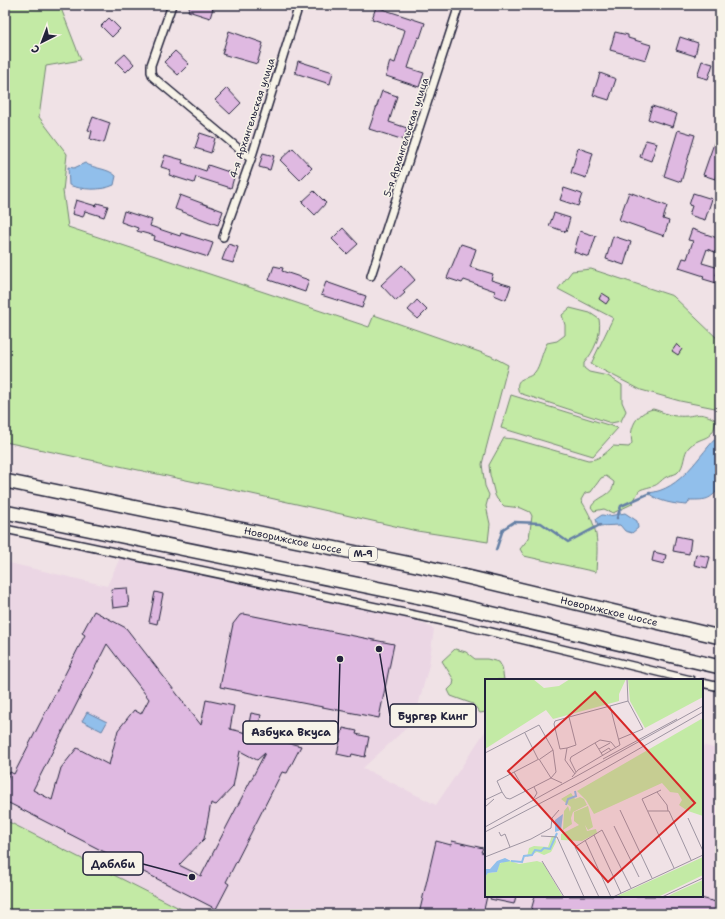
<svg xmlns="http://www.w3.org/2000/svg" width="725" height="919" viewBox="0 0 725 919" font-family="'Shantell Sans',sans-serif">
<rect width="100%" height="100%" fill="#f0e2e6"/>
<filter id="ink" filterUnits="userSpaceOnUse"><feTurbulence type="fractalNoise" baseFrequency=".025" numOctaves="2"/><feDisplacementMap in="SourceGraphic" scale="8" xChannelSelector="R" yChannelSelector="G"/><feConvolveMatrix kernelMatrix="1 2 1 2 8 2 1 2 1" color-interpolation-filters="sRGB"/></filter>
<g filter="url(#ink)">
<path fill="#ebd6e4" d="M120 558 415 620 434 629 429 665 414 721 363 768 436 805 486 730V896H702V745L720 750V914H191L5 820V562L107 586Z"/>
<g fill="#c3eaa5" stroke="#728670">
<path d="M5 5H64L62 11 81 60 46 66 39 117 67 154 63 191 68 227 369 327 374 315 491 356 508 365 482 464 485 486 489 495 486 506 490 524 488 542 417 531 243 492 5 442Z"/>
<path d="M591 269 673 296 720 341V409L680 401 641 390 591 364 613 318 558 289 572 271Z"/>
<path d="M570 308 590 313 599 319C602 334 594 352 584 363V368L589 372 608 376 622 385V402L626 411 621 421 611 423 519 393C513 375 528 381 535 372 540 366 542 352 547 343L557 341 565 335V325L562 315Z"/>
<path d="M511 395 618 428 593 456 501 428Z"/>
<path d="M653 409C661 411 669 416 677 416 696 418 697 409 716 420 713 442 703 435 690 446 682 453 686 466 677 473 674 475 669 475 666 477 661 480 658 485 653 486 635 491 641 488 632 504L613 513 604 509 594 511 591 507C597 496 614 496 614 482L606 476 601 478 591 492 585 493 581 500C599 529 598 539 596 572L524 556 520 549 529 538 532 516 530 512 521 508 504 506 497 499 495 495 490 475 489 465 504 438 514 439 588 460C599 460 606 453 613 446L629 447 632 443C629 428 636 413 653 409Z"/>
<path d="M455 649 466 652 475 659H487L499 662 502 667 504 680H486V712L480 713 473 704 451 696 448 690 453 685 454 680 442 661Z"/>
<path d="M5 820 191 914H5Z"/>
</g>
<g fill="#91bfeb" stroke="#6580a5">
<path d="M85 163C94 169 108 168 116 176L114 185C101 191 82 190 69 185L68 167 74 168Z"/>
<path d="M720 434V488C709 500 707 500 690 500L687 505C674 504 659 502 648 493 682 490 698 455 720 434Z"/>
<path d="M625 513 637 521 638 528 632 533 625 531 620 525 598 526 596 519 602 515 609 516Z"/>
<path d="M87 712 107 722 102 731 82 721Z"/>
</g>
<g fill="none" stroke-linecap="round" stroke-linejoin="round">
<g stroke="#6580a5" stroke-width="2.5">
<path d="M617 518 621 506 650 493"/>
<path d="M496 550 503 529 514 522 541 523 568 542 600 525"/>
</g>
</g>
<g fill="#dfb9e1" stroke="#22223b" fill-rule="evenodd">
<path d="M190 5H214L210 18 188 11Z"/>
<path d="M376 7 425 23 420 38 418 37 408 68 424 73 419 87 386 76 390 61 395 63 405 30 372 19Z"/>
<path d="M109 18 120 29 112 37 101 26Z"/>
<path d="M229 31 263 43 257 64 222 54Z"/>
<path d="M615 32 628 35V38L651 45 646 60 610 50Z"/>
<path d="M680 37 698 43 695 56 676 50Z"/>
<path d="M175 51 189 64 178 75 164 62Z"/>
<path d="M125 54 134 64 126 72 116 62Z"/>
<path d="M298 61 333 72 330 84 295 73Z"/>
<path d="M702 61 713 64 708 79 697 76Z"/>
<path d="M600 73 616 79 609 100 593 95Z"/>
<path d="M227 88 241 103 230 114 215 100Z"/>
<path d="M382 91 397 96 389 122 407 128 404 140 369 129Z"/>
<path d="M652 106 677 114 673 127 648 119Z"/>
<path d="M93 117 110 123 104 143 90 139 92 131 88 130Z"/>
<path d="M678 130 695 135 681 182 664 176Z"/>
<path d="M718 132H720V165L715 179 703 175Z"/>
<path d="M200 133 215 138 211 153 195 148Z"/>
<path d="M646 140 657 143 651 161 640 157Z"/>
<path d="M293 148 312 168 300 180 280 160Z"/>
<path d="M578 148 593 153 586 178 571 173Z"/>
<path d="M263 153 274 156 270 170 259 167Z"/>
<path d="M165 155 183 160 182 163 206 171 208 165 235 174 231 188 196 177 194 183 169 175 171 170 161 167Z"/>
<path d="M564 188 582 194 578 206 560 200Z"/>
<path d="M314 191 326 203 315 215 302 202Z"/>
<path d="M629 192 667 206 663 219 669 221 664 236 619 220Z"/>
<path d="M693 193 712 199 705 220 689 215 692 206 689 205Z"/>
<path d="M180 195 223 211 218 225 175 209Z"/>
<path d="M76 200 96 206 97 203 108 206 104 217 85 211 83 217 72 214Z"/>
<path d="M124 211 152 220 150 226 180 236 181 233 213 243 208 257 154 240 155 236 137 231 138 228 121 222Z"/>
<path d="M554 213 570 218 566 232 549 226Z"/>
<path d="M343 228 358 244 347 254 332 239Z"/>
<path d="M692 229 720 239V254L707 249 702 263 719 268 716 275 720 277V284L703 279 704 276 679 268 683 258 687 259 693 241 688 240Z"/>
<path d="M580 231 596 236 589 257 574 252Z"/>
<path d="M613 236 631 242 624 265 606 259Z"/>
<path d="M228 244 238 247 233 263 222 260Z"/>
<path d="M461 244 476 249 470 267 493 274 491 280 511 286 506 300 494 295 495 291 464 280 462 283 447 278Z"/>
<path d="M402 265 415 280 403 291 405 293 396 301 381 285Z"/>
<path d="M274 266 283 268 282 271 309 280 305 292 269 280Z"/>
<path d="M326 282 366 296 362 308 321 295Z"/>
<path d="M602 293 610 298 606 304 599 299Z"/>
<path d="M417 300 427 310 418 319 408 310Z"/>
<path d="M677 344 682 349 678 355 672 351Z"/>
<path d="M676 536 691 539 689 554 673 551Z"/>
<path d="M654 552 666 555 664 564 652 561Z"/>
<path d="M696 554 710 557 707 568 694 565Z"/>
<path d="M127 588 129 606 113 608 111 589Z"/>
<path d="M155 592 163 594 157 624 149 622Z"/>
<path d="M94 611 126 628 201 725 206 700 234 706 230 729 247 733 251 713 261 715 257 735 301 746 287 773 282 772 226 882 229 884 216 909 5 801V783L10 772 14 774 85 635 82 633ZM107 644 149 699 141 714 134 710 118 730 109 765 77 748 61 768 52 800 33 790ZM240 751 257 760 265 753 201 876 179 865 204 839 211 803 216 805 233 787Z"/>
<path d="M244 614 394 644 379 718 220 687 233 624 240 615Z"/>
<path d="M343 728 357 731 356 734 369 737 365 757 352 754 351 757 337 754Z"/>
<path d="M436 841 451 845 452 841 483 848 481 852 486 853 487 896 483 914H419Z"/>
<path d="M491 896H516L514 904 490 899Z"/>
<path d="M535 896H693L720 903V914H530Z"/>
</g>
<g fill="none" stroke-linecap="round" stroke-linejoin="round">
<g stroke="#22223b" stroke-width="10">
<g id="street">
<path d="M172 5 151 65V72L153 77 251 159"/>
<path d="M223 237 251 159 299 5"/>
<path d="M371 276 459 5"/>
<path d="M5 529 462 625 691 680"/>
<path d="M702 683 720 687"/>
</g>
</g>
<g stroke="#22223b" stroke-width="16">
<g id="highway">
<path id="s1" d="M5 481 421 566 720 637"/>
<path d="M5 512 434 600 720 667"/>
</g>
</g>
<use href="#street" stroke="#f7f3e8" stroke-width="7"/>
<use href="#highway" stroke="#f7f3e8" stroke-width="13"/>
</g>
</g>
<g text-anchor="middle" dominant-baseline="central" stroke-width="3" stroke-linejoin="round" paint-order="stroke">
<rect fill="#f7f3e8" stroke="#62616f" stroke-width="1" x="349" y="547" width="28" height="14" rx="3"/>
<g font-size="9" font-weight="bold" fill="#22223b">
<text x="363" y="554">М-9</text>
</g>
<g font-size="10" fill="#22223b" stroke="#f7f3e8">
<text transform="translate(252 118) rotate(-72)">4-я Архангельская улица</text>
<text transform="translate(406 137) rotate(-72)">5-я Архангельская улица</text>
<text stroke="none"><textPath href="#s1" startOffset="294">Новорижское шоссе</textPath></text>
<text stroke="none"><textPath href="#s1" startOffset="618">Новорижское шоссе</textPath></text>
</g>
</g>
<g transform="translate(485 679)">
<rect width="218" height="218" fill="#f0e2e6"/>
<path d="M0 0H48L59 9 74 7 85 0H141L134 15V22L68 40 61 31 0 70ZM143 0H218V18L160 49 145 22ZM218 39V137L203 132 194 126 197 121 193 114 185 113 177 104 109 135 101 121 92 112ZM86 114 90 120 95 118 99 120 102 126 88 133 86 139 87 145 78 151 79 132 83 127 85 133 86 128 76 120ZM103 127 108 148 103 151 100 146 102 152 111 150 112 154 97 162 76 161V155L94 146 89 142V133ZM67 157H70L71 163 66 173 59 176 52 173 42 178 44 169 49 167 63 168ZM218 178V196L173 218H130ZM22 181 34 185 52 182 58 184 78 218H0V198L3 194 12 193 14 185ZM218 201V218H182L189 214Z" fill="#c3eaa5"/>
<path d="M78 135 76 151 70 153V141ZM20 179 26 182 15 184 12 193 3 194 0 198V190H5L12 182Z" fill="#91bfeb"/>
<path fill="none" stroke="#91bfeb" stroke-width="2" d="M81 126 83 120 91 117 90 112M26 182 37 183 39 177 47 176 50 171 56 172 59 169 65 170 72 154"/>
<path fill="none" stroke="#9e95a2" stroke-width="1" d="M40 54 53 80M134 60 158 50 143 22 142 0M110 64 118 77M82 69 75 70 69 45 70 42 84 38M114 70 125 64M0 74 54 46 68 71 71 93 66 99 25 120 21 119 17 113 0 121M116 74 124 69 126 72M55 80 68 71M118 80 192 40M29 93 40 112M91 93 85 81 86 78 115 61 126 63 131 69M90 95 80 81 82 69 91 66 84 38 125 27M87 98 93 91 135 66 125 27 143 22M49 108 52 114 49 119M176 111 157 120 189 189M17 113 12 102 54 80 66 99 77 104M172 113 182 126 183 132M0 128 9 120M135 131 167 199M163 132H184L206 181M203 139 218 172M129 147 154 198M0 148 218 27M0 153 98 102 218 33M14 153 16 157 20 155 25 168M109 156 136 214M56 157 72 158 99 218M100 161 126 218M0 178 46 160 66 149 67 139 74 131M57 182 79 218M114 218 90 168 117 151 146 209M128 218 218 176M177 218 218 199"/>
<path fill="#d62828" fill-opacity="0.15" stroke="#d62828" stroke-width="2" d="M110 13 210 124 123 203 23 92Z"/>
<rect width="218" height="218" fill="none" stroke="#22223b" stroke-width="2"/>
</g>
<path fill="none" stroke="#22223b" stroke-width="1.5" d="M379 649L390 716M340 659L338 733M192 877L143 864"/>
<g fill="#22223b" stroke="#f7f3e8" stroke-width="1.5">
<circle cx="379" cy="649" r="4"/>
<circle cx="340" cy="659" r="4"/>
<circle cx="192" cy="877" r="4"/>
</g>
<g fill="#f7f3e8" stroke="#22223b" stroke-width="1.5">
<rect x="390" y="704" width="86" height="23" rx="4"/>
<rect x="243" y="721" width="95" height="23" rx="4"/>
<rect x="83" y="852" width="60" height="23" rx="4"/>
</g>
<g font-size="11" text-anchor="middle" font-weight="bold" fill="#22223b">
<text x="433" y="720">Бургер Кинг</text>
<text x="291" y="736">Азбука Вкуса</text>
<text x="113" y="868">Даблби</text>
</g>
<rect width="725" height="919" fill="none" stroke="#f7f3e8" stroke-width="20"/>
<rect x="10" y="10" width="705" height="899" fill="none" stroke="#22223b" stroke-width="1.5" filter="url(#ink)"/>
<g transform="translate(42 42) rotate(222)" stroke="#f7f3e8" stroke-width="3" paint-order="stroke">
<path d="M0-3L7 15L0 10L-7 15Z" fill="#22223b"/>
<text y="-6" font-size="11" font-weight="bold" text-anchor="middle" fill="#22223b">С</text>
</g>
</svg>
